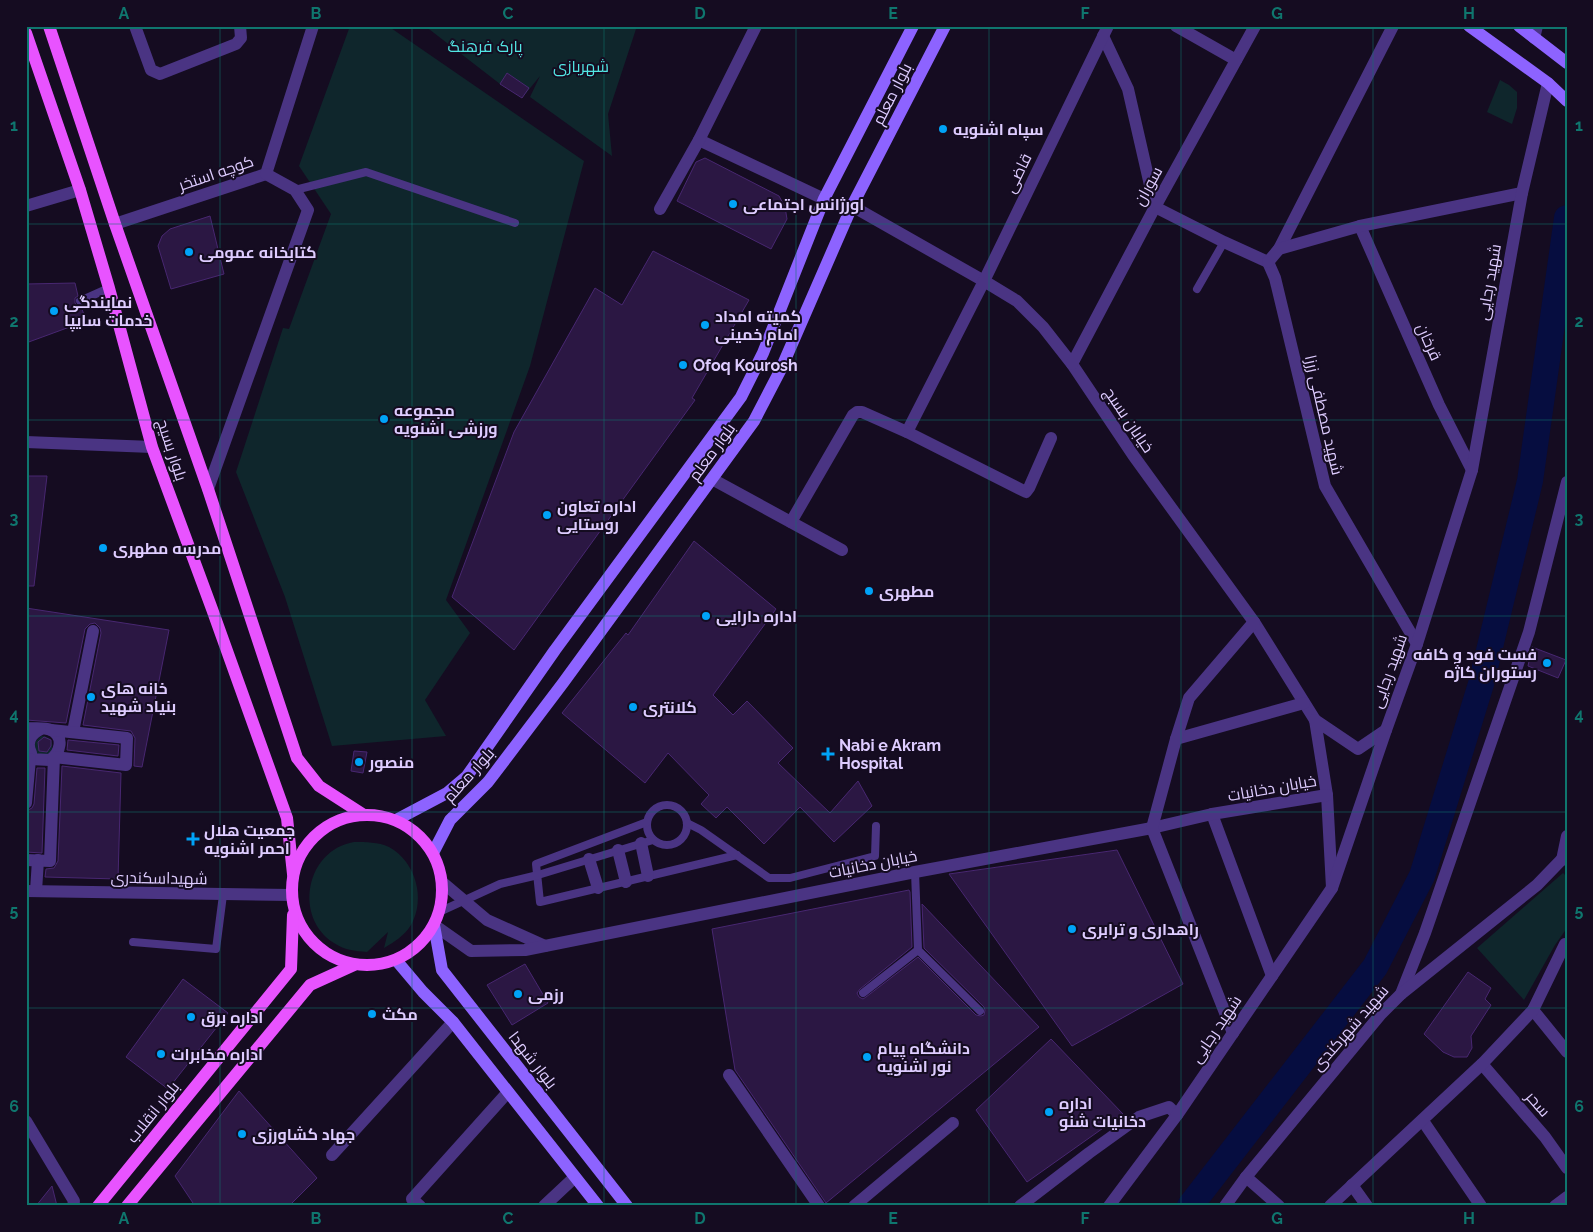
<svg xmlns="http://www.w3.org/2000/svg" width="1593" height="1232" viewBox="0 0 1593 1232" font-family="Raleway,Cairo,sans-serif">
<rect width="100%" height="100%" fill="#150c21"/>
<g fill="#0f262c">
<path d="M350 26H388L584 161 530 366 446 600 470 633 425 700 446 736 332 746 285 597 236 472 283 328 289 329 331 214 299 166Z"/>
<path d="M425 26H637L608 114 612 156 530 97 540 76 522 98 500 84Z"/>
<path d="M1500 80 1509 85 1517 92V108L1512 124 1487 112Z"/>
<path d="M41 736C52 736 55 744 50 754H37L34 743Z"/>
<path d="M354 842C366 842 378 842 389 847 416 862 426 899 411 925 404 936 394 942 384 948L388 932 367 952C355 951 344 950 334 943 293 917 306 850 354 842Z"/>
<path d="M1563 873 1567 877V928L1555 945 1524 1000 1477 948Z"/>
</g>
<g fill="none" stroke-linecap="round" stroke-linejoin="round">
<path stroke="#060d40" stroke-width="26" d="M1190 1206 1375 967 1422 876 1481 684 1530 481 1567 218"/>
</g>
<g fill="#2b1743" stroke="#482771">
<path d="M507 73 529 88 522 98 500 84Z"/>
<path d="M705 158 779 196 785 207 787 219 771 249 677 201 696 162Z"/>
<path d="M210 216 224 274 171 289 158 246 162 236 170 229Z"/>
<path d="M653 251 749 300 692 398 695 400 514 650 452 597 514 432 595 288 622 305Z"/>
<path d="M75 283 78 296 75 298V303L77 306H81L86 321 26 343V284Z"/>
<path d="M26 476H47L34 586H26Z"/>
<path d="M694 541 776 609 713 695 733 715 747 701 793 748 778 763 830 813 858 781 872 806 834 842 800 807 764 844 727 807 716 818 701 804 709 795 668 753 645 783 562 713 626 633 628 635Z"/>
<path d="M26 608 169 630 142 767 134 766 135 738 131 731 83 725 101 633 100 628 95 623 90 624 85 629 66 723 26 720Z"/>
<path d="M1532 647 1566 660 1558 678 1528 666Z"/>
<path d="M44 737 51 740V746L47 752 39 751 38 742Z"/>
<path d="M68 740 119 745 118 756 67 750Z"/>
<path d="M354 751 367 752 363 773 351 771Z"/>
<path d="M62 766 121 773 118 879 45 877 46 869 54 868 58 861Z"/>
<path d="M37 768H45L42 853 26 852V811L32 808 34 804Z"/>
<path d="M1117 850 1183 984 1072 1046 949 874Z"/>
<path d="M909 890 910 892 912 947 860 989 857 993 859 997 863 999 866 997 918 957 976 1015 981 1016 984 1015 985 1010 984 1007 924 948 922 904 1039 1027 826 1203 735 1070 712 929Z"/>
<path d="M525 964 548 1003 512 1025 487 985Z"/>
<path d="M1468 972 1491 988 1485 999 1491 1005 1471 1036 1472 1048 1467 1057H1454L1443 1052 1424 1034Z"/>
<path d="M183 979 228 1013 168 1089 126 1057Z"/>
<path d="M1051 1039 1123 1114 1027 1182 976 1110Z"/>
<path d="M239 1091 317 1178 289 1206H195L175 1176Z"/>
<path d="M52 1186 57 1206H36Z"/>
</g>
<g fill="none" stroke-linecap="round" stroke-linejoin="round">
<g stroke="#4a3483" stroke-width="8">
<path d="M295 190 366 172 515 223"/>
<path d="M1197 289 1224 242"/>
<path d="M80 301 109 288"/>
<circle cx="667" cy="825" r="20"/>
<path d="M647 822 536 864 540 902 737 855"/>
<path d="M687 823 701 830 769 878H790L875 856 876 826"/>
<path d="M439 912 500 884 538 875 653 840"/>
<path d="M133 942 216 949 223 895"/>
<path d="M918 950 980 1011"/>
<path d="M863 993 918 950 915 872"/>
</g>
<g stroke="#4a3483" stroke-width="12">
<path d="M135 26 151 70 160 74 236 44 241 38 240 26"/>
<path d="M1176 26 1236 60"/>
<path d="M1103 36 1128 89 1155 207 1224 242 1268 262"/>
<path d="M1534 38 1537 26"/>
<path d="M699 140 824 199"/>
<path d="M26 206 80 190"/>
<path d="M852 206 984 281 1017 301 1043 327 1072 364 1133 455 1254 622 1315 720"/>
<path d="M660 209 699 140 756 26"/>
<path d="M115 224 266 174 313 26"/>
<path d="M1360 226 1439 405 1472 470"/>
<path d="M1279 249 1393 26"/>
<path d="M1268 262 1275 278 1325 486 1417 644"/>
<path d="M1268 262 1279 249 1360 226 1522 193"/>
<path d="M1072 364 1155 207 1255 26"/>
<path d="M907 432 984 281 1108 26"/>
<path d="M26 442 152 447"/>
<path d="M712 479 842 550"/>
<path d="M208 489 308 210 295 190 266 174"/>
<path d="M791 522 853 415 857 412H862L907 432 1026 492 1029 488 1051 438"/>
<path d="M26 728C34 729 44 727 51 730 65 737 60 753 50 760L30 759 31 753C26 743 30 734 41 729"/>
<path d="M73 732 93 631"/>
<path d="M1176 739 1304 703"/>
<path d="M26 759H30L26 803"/>
<path d="M1212 814 1272 976"/>
<path d="M641 843 648 876"/>
<path d="M618 850 626 882"/>
<path d="M589 859 598 888"/>
<path d="M26 860 50 861 54 757 126 765 127 738 51 730"/>
<path d="M442 882 487 920 545 946"/>
<path d="M1332 888 1327 795 1315 720 1358 749 1386 730"/>
<path d="M26 891 291 895"/>
<path d="M36 891 38 860"/>
<path d="M434 925 471 951 525 950 915 872 1152 828 1212 814 1327 795"/>
<path d="M1533 1010 1567 1052"/>
<path d="M1233 1033 1152 828 1176 739 1189 698 1254 622"/>
<path d="M1482 1064 1545 1137 1567 1168"/>
<path d="M729 1075 819 1206"/>
<path d="M26 1121 74 1201 73 1206"/>
<path d="M1423 1121 1481 1206"/>
<path d="M332 1155 453 1022"/>
<path d="M1246 1177 1279 1206"/>
<path d="M1352 1185 1367 1206"/>
<path d="M420 1206 412 1199 508 1092"/>
<path d="M544 1206 575 1177"/>
<path d="M854 1206 953 1123"/>
<path d="M1020 1206 1089 1153 1139 1117 1169 1107 1177 1115"/>
<path d="M1330 1206 1482 1064 1533 1010 1565 944"/>
</g>
<g stroke="#4a3483" stroke-width="12">
<path d="M1562 860 1567 836"/>
<path d="M1401 994 1425 933 1529 632 1567 482"/>
<path d="M1109 1206 1177 1115 1332 888 1386 730 1417 644 1472 470 1522 193 1548 83"/>
<path d="M1225 1206 1246 1177 1381 1014 1401 994 1537 885 1567 854"/>
<path d="M1555 1206 1567 1197"/>
</g>
<g stroke="#8d63ff" stroke-width="12">
<path d="M1469 26 1548 83 1567 101"/>
<path d="M1519 26 1567 63"/>
<path d="M396 820 447 793 467 776 555 650 741 397 763 353 824 199 913 26"/>
<path d="M433 853 450 820 488 782 563 683 754 421 781 369 852 206 945 26"/>
<path d="M434 925 442 970 627 1206"/>
<path d="M396 960 423 992 453 1022 598 1206"/>
</g>
<g stroke="#e853ff" stroke-width="12">
<path d="M49 26 115 224 208 489 297 758 319 786 364 815"/>
<path d="M26 33 80 190 109 288 152 447 212 609 287 818 293 874"/>
<circle cx="367" cy="890" r="75"/>
<path d="M98 1206 291 969 293 915"/>
<path d="M127 1206 310 985 354 965"/>
</g>
</g>
<path fill="none" stroke="#0f766e" stroke-width="1" stroke-opacity="0.55" d="M220 26V1206M412 26V1206M604 26V1206M796 26V1206M989 26V1206M1181 26V1206M1373 26V1206M26 224H1567M26 420H1567M26 616H1567M26 812H1567M26 1008H1567"/>
<g fill="#00a3f7" stroke="#150c21" stroke-width="2">
<circle cx="943" cy="129" r="5"/>
<circle cx="733" cy="204" r="5"/>
<circle cx="189" cy="252" r="5"/>
<circle cx="54" cy="311" r="5"/>
<circle cx="705" cy="325" r="5"/>
<circle cx="683" cy="365" r="5"/>
<circle cx="384" cy="419" r="5"/>
<circle cx="547" cy="515" r="5"/>
<circle cx="103" cy="548" r="5"/>
<circle cx="869" cy="591" r="5"/>
<circle cx="706" cy="616" r="5"/>
<circle cx="1547" cy="663" r="5"/>
<circle cx="91" cy="697" r="5"/>
<circle cx="633" cy="707" r="5"/>
<path d="M825.5 746.5h5v5h5v5h-5v5h-5v-5h-5v-5h5z"/>
<circle cx="359" cy="762" r="5"/>
<path d="M190.5 831.5h5v5h5v5h-5v5h-5v-5h-5v-5h5z"/>
<circle cx="1072" cy="929" r="5"/>
<circle cx="518" cy="994" r="5"/>
<circle cx="372" cy="1014" r="5"/>
<circle cx="191" cy="1017" r="5"/>
<circle cx="161" cy="1054" r="5"/>
<circle cx="867" cy="1057" r="5"/>
<circle cx="1049" cy="1112" r="5"/>
<circle cx="242" cy="1134" r="5"/>
</g>
<g text-anchor="middle" dominant-baseline="central" stroke-width="4" stroke-linejoin="round" paint-order="stroke">
<g font-size="16" fill="#52e6e4" stroke="#150c21">
<text x="485" y="46">پارک فرهنگ</text>
<text x="581" y="66">شهربازی</text>
</g>
<g font-size="16" fill="#deccff" stroke="#150c21">
<text transform="translate(892 94) rotate(-63)">بلوار معلم</text>
<text transform="translate(216 173) rotate(-19)">کوچه استخر</text>
<text transform="translate(1018 173) rotate(-64)">قاضی</text>
<text transform="translate(1148 186) rotate(-61)">سوران</text>
<text transform="translate(1489 282) rotate(-80)">شهید رجایی</text>
<text transform="translate(1429 342) rotate(66)">قرخان</text>
<text transform="translate(1324 415) rotate(77)">شهید مصطفی زرزا</text>
<text transform="translate(1129 420) rotate(56)">خیابان بسبچ</text>
<text transform="translate(172 450) rotate(72)">بلوار بسیج</text>
<text transform="translate(712 452) rotate(-54)">بلوار معلم</text>
<text transform="translate(1389 671) rotate(-70)">شهید رجایی</text>
<text transform="translate(469 775) rotate(-48)">بلوار معلم</text>
<text transform="translate(1272 788) rotate(-10)">خیابان دخانیات</text>
<text transform="translate(873 864) rotate(-11)">خیابان دخانیات</text>
<text transform="translate(159 878) rotate(1)">شهیداسکندری</text>
<text transform="translate(1350 1028) rotate(-49)">شهید شهرکندی</text>
<text transform="translate(1216 1029) rotate(-56)">شهید رجایی</text>
<text transform="translate(533 1060) rotate(52)">بلوار شهدا</text>
<text transform="translate(1538 1104) rotate(49)">سحر</text>
<text transform="translate(153 1112) rotate(-51)">بلوار انقلاب</text>
</g>
<g font-size="16" font-weight="bold" fill="#deccff" stroke="#150c21" text-anchor="start">
<text x="953" y="129">سپاه اشنویه</text>
<text x="743" y="204">اورژانس اجتماعی</text>
<text x="199" y="252">کتابخانه عمومی</text>
<text x="64" y="302">نمایندگی<tspan x="64" dy="18">خدمات سایپا</tspan></text>
<text x="715" y="316">کمیته امداد<tspan x="715" dy="18">امام خمینی</tspan></text>
<text x="693" y="365">Ofoq Kourosh</text>
<text x="394" y="410">مجموعه<tspan x="394" dy="18">ورزشی اشنویه</tspan></text>
<text x="557" y="506">اداره تعاون<tspan x="557" dy="18">روستایی</tspan></text>
<text x="113" y="548">مدرسه مطهری</text>
<text x="879" y="591">مطهری</text>
<text x="716" y="616">اداره دارایی</text>
<text x="1537" y="654" text-anchor="end">فست فود و کافه<tspan x="1537" dy="18">رستوران کاژه</tspan></text>
<text x="101" y="688">خانه های<tspan x="101" dy="18">بنیاد شهید</tspan></text>
<text x="643" y="707">کلانتری</text>
<text x="839" y="745">Nabi e Akram<tspan x="839" dy="18">Hospital</tspan></text>
<text x="369" y="762">منصور</text>
<text x="204" y="830">جمعیت هلال<tspan x="204" dy="18">احمر اشنویه</tspan></text>
<text x="1082" y="929">راهداری و ترابری</text>
<text x="528" y="994">رزمی</text>
<text x="382" y="1014">مکث</text>
<text x="201" y="1017">اداره برق</text>
<text x="877" y="1048">دانشگاه پیام<tspan x="877" dy="18">نور اشنویه</tspan></text>
<text x="171" y="1054">اداره مخابرات</text>
<text x="1059" y="1103">اداره<tspan x="1059" dy="18">دخانیات شنو</tspan></text>
<text x="252" y="1134">جهاد کشاورزی</text>
</g>
</g>
<rect width="1593" height="1232" fill="none" stroke="#150c21" stroke-width="55"/>
<rect x="28" y="28" width="1538" height="1176" fill="none" stroke="#0f766e" stroke-width="2"/>
<g font-size="16" text-anchor="middle" font-weight="bold" fill="#0f766e">
<text x="124" y="19">A</text>
<text x="316" y="19">B</text>
<text x="508" y="19">C</text>
<text x="700" y="19">D</text>
<text x="893" y="19">E</text>
<text x="1085" y="19">F</text>
<text x="1277" y="19">G</text>
<text x="1469" y="19">H</text>
<text x="14" y="131">1</text>
<text x="1579" y="131">1</text>
<text x="14" y="327">2</text>
<text x="1579" y="327">2</text>
<text x="14" y="524">3</text>
<text x="1579" y="524">3</text>
<text x="14" y="720">4</text>
<text x="1579" y="720">4</text>
<text x="14" y="916">5</text>
<text x="1579" y="916">5</text>
<text x="14" y="1112">6</text>
<text x="1579" y="1112">6</text>
<text x="124" y="1224">A</text>
<text x="316" y="1224">B</text>
<text x="508" y="1224">C</text>
<text x="700" y="1224">D</text>
<text x="893" y="1224">E</text>
<text x="1085" y="1224">F</text>
<text x="1277" y="1224">G</text>
<text x="1469" y="1224">H</text>
</g>
</svg>
